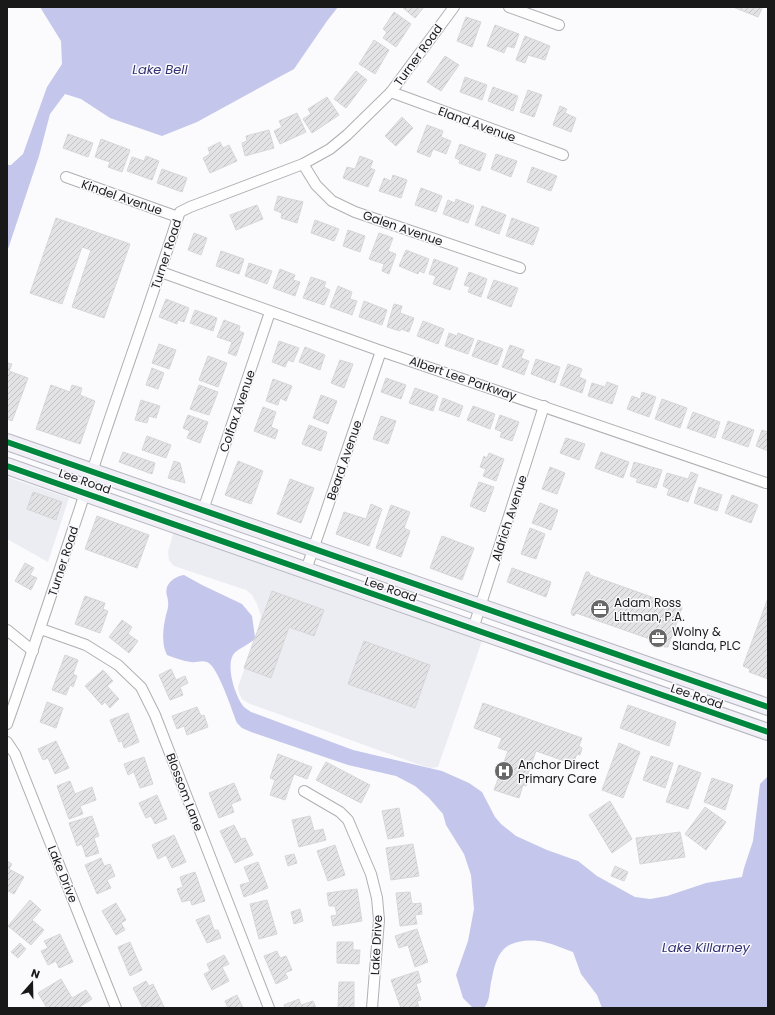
<svg xmlns="http://www.w3.org/2000/svg" width="775" height="1015" viewBox="0 0 775 1015" font-family="Poppins,sans-serif">
<defs>
<pattern id="building-hatch" width="6" height="6" patternUnits="userSpaceOnUse"><rect width="6" height="6" fill="#e3e3e5"/><path d="M-1 1l2-2M0 6l6-6M5 7l2-2" fill="none" stroke="#c2c2c4"/></pattern>
</defs>
<rect width="100%" height="100%" fill="#fbfbfd"/>
<g fill="#ebedf3">
<path d="M7 477 69 498 48 562 7 539Z"/>
<path d="M174 530 483 638 438 767 431 768 420 765 248 703 242 699 239 693 238 687 257 633 261 616 257 604 252 595 246 590 174 566 169 560 168 552Z"/>
</g>
<g fill="#c4c6ec">
<path d="M40 7H338L327 21 294 69 197 122 162 136 110 118 81 99 65 94 50 114 39 156 7 252V165H11L23 154 47 87 62 64 61 41Z"/>
<path d="M184 575 202 585 242 604 252 616 255 637 254 640C249 644 236 650 233 655 226 667 235 695 243 706 245 708 248 710 251 712L353 750 442 771 469 783 482 792 495 817 501 824 516 836 547 850 578 861 597 876 635 897 650 899 667 896 706 883 742 877 744 868 753 841 760 784 768 776V1008H602L597 995 581 974 573 952C564 949 554 944 544 942 532 939 512 940 503 950 496 958 494 968 492 978 489 988 491 1000 484 1008H473L463 998 456 975 468 941 474 909 471 875 464 854 446 825 443 814 429 798 415 786 396 776 348 765 251 732 242 728 237 723C232 711 218 666 207 662 201 660 196 663 191 662 183 661 175 658 167 655 161 643 163 628 166 615 167 611 169 606 168 602 168 596 165 594 167 587 170 580 177 576 184 575Z"/>
</g>
<g fill="url(#building-hatch)" stroke="#d7d7d9">
<path d="M404 7H424L415 18 403 8Z"/>
<path d="M733 7H760L762 8 758 17Z"/>
<path d="M394 12 411 24 396 47 383 38 387 32 383 29Z"/>
<path d="M466 17 481 22 472 47 457 41Z"/>
<path d="M495 25 519 34 514 48 507 46 504 53 487 46Z"/>
<path d="M525 36 550 46 545 60 528 55 525 63 516 60Z"/>
<path d="M374 40 389 50 375 74 359 64Z"/>
<path d="M445 56 459 65 441 91 427 82Z"/>
<path d="M356 71 367 80 346 108 334 99Z"/>
<path d="M465 77 487 85 482 100 460 92Z"/>
<path d="M493 87 518 96 513 111 488 101Z"/>
<path d="M528 90 542 95 534 117 520 112Z"/>
<path d="M327 97 339 115 312 133 303 119 311 114 308 109Z"/>
<path d="M560 106 567 109 565 113 576 118 571 132 553 125Z"/>
<path d="M297 113 306 132 280 144 274 131 282 127 279 121Z"/>
<path d="M402 117 413 128 396 146 385 136Z"/>
<path d="M427 125 443 131 441 137 451 141 446 154 433 149 430 157 417 152Z"/>
<path d="M269 130 274 148 245 156 242 143 247 141 246 136Z"/>
<path d="M68 134 93 143 88 157 63 148Z"/>
<path d="M101 139 130 150 122 172 108 167 110 162 95 157Z"/>
<path d="M220 142 223 148 229 145 237 161 210 173 203 158 210 154 208 148Z"/>
<path d="M460 144 486 154 480 171 459 163 460 160 455 158Z"/>
<path d="M496 154 517 161 511 177 491 169Z"/>
<path d="M146 156 159 161 152 180 127 171 132 157 144 161Z"/>
<path d="M360 156 373 161 370 168 375 170 368 187 343 178 347 167 355 169Z"/>
<path d="M532 167 557 176 551 191 527 182Z"/>
<path d="M162 169 187 178 182 192 157 183Z"/>
<path d="M393 175 407 180 401 198 379 191 384 178 391 181Z"/>
<path d="M421 188 442 196 436 212 415 205Z"/>
<path d="M278 196 303 202 297 223 281 218 282 213 274 210Z"/>
<path d="M456 199 474 206 468 223 443 214 448 200 455 203Z"/>
<path d="M257 205 263 219 236 230 230 215Z"/>
<path d="M482 206 506 215 499 234 475 225Z"/>
<path d="M56 218 130 244 104 318 72 307 91 250 82 247 62 304 30 293Z"/>
<path d="M512 218 539 228 533 245 506 236Z"/>
<path d="M315 220 339 229 334 241 311 233Z"/>
<path d="M348 230 365 236 360 252 343 246Z"/>
<path d="M194 233 207 238 201 255 188 250Z"/>
<path d="M379 233 393 238 388 251 396 254 389 274 382 271 384 264 369 259Z"/>
<path d="M406 250 429 259 424 273 419 271 418 274 399 266Z"/>
<path d="M221 251 244 259 239 274 216 266Z"/>
<path d="M434 259 458 268 450 290 433 284 436 276 429 274Z"/>
<path d="M249 263 272 271 267 284 245 276Z"/>
<path d="M280 269 295 275 293 280 300 282 295 296 273 288Z"/>
<path d="M469 272 487 279 481 297 468 292 470 287 464 285Z"/>
<path d="M311 277 326 282 324 287 330 290 324 305 303 298Z"/>
<path d="M494 280 518 288 511 307 487 298Z"/>
<path d="M338 286 352 292 350 299 357 301 352 315 330 307Z"/>
<path d="M166 299 189 308 184 322 178 320 177 324 159 317Z"/>
<path d="M364 301 387 310 382 325 359 317Z"/>
<path d="M394 304 402 306 400 313 414 318 409 332 401 329 400 331 387 327Z"/>
<path d="M195 310 217 318 213 331 190 323Z"/>
<path d="M224 320 240 326 239 331 244 333 236 356 228 353 232 342 217 337Z"/>
<path d="M423 321 444 329 438 344 417 336Z"/>
<path d="M449 333 457 336 458 333 474 339 468 354 445 346Z"/>
<path d="M478 340 503 349 497 365 472 356Z"/>
<path d="M279 341 299 348 293 362 288 360 285 367 272 362Z"/>
<path d="M159 344 176 350 169 369 152 363Z"/>
<path d="M510 345 524 350 521 358 529 361 524 375 502 367Z"/>
<path d="M305 347 325 355 320 370 299 362Z"/>
<path d="M208 356 227 363 218 387 199 380Z"/>
<path d="M536 359 560 367 555 383 531 374Z"/>
<path d="M340 360 353 364 344 388 331 383Z"/>
<path d="M7 363 12 364 9 371 28 378 12 421 7 419Z"/>
<path d="M568 364 582 369 579 377 586 380 582 393 560 385Z"/>
<path d="M152 368 164 373 158 389 146 385Z"/>
<path d="M386 378 406 385 401 399 381 392Z"/>
<path d="M273 379 292 386 286 401 280 398 278 405 266 401Z"/>
<path d="M607 382 618 386 612 404 588 396 592 383 605 387Z"/>
<path d="M51 385 70 392 72 385 82 388 80 395 95 401 80 444 36 429Z"/>
<path d="M199 385 218 392 209 415 190 409Z"/>
<path d="M415 388 438 396 433 411 409 403Z"/>
<path d="M642 392 656 397 649 417 627 409 632 396 640 399Z"/>
<path d="M321 395 337 401 328 424 313 418Z"/>
<path d="M443 398 463 406 459 417 439 410Z"/>
<path d="M662 399 687 408 680 428 655 419Z"/>
<path d="M141 400 160 406 156 418 149 416 147 423 135 420Z"/>
<path d="M473 406 495 414 490 429 467 420Z"/>
<path d="M263 407 276 412 271 427 278 430 275 439 254 431Z"/>
<path d="M693 412 720 422 715 438 687 428Z"/>
<path d="M188 415 208 422 200 443 187 438 190 431 183 428Z"/>
<path d="M500 415 519 422 512 441 500 437 502 432 495 429Z"/>
<path d="M381 416 396 421 388 444 373 439Z"/>
<path d="M728 421 754 430 748 447 722 438Z"/>
<path d="M309 425 327 432 321 451 302 444Z"/>
<path d="M762 430 768 432V451L756 446Z"/>
<path d="M147 436 171 445 166 458 142 450Z"/>
<path d="M566 438 585 444 579 460 560 453Z"/>
<path d="M123 452 155 463 152 474 119 462Z"/>
<path d="M601 452 629 462 623 478 595 468Z"/>
<path d="M489 453 504 459 496 481 483 476 486 469 480 467 484 456 487 458Z"/>
<path d="M174 461 180 463 185 483 168 478Z"/>
<path d="M238 461 263 471 251 504 225 495Z"/>
<path d="M634 462 662 470 656 488 636 482 638 479 630 476Z"/>
<path d="M550 467 565 473 557 494 542 489Z"/>
<path d="M691 472 698 475 688 502 667 495 669 489 663 486 667 473 688 479Z"/>
<path d="M290 479 314 488 301 523 277 514Z"/>
<path d="M479 482 494 487 485 512 470 506Z"/>
<path d="M699 487 722 495 717 511 694 503Z"/>
<path d="M33 492 62 502 56 520 27 509Z"/>
<path d="M732 495 758 505 751 523 725 513Z"/>
<path d="M540 503 558 510 551 530 532 523Z"/>
<path d="M371 504 382 509 369 546 336 534 344 512 366 519Z"/>
<path d="M391 505 410 512 404 528 410 531 401 557 376 548Z"/>
<path d="M97 516 149 535 137 568 85 549Z"/>
<path d="M530 528 545 534 536 559 521 554Z"/>
<path d="M442 536 474 548 462 580 430 568Z"/>
<path d="M25 563 34 568 30 575 37 578 31 590 15 581Z"/>
<path d="M512 568 551 582 546 597 507 582Z"/>
<path d="M586 572H589L590 575 677 606 679 604 681 605 682 608 668 647H664V644L576 613 574 616 572 615 571 612Z"/>
<path d="M272 591 324 610 314 636 289 627 271 678 244 668Z"/>
<path d="M85 596 105 603 103 609 108 611 100 633 75 624Z"/>
<path d="M768 598V679L749 672 750 669 743 666Z"/>
<path d="M122 620 132 627 128 634 138 641 129 653 109 637Z"/>
<path d="M364 641 430 665 415 708 348 684Z"/>
<path d="M65 655 78 660 73 674 77 676 73 687 70 685 66 695 52 690Z"/>
<path d="M171 669 176 680 185 676 188 683 180 687 183 695 170 700 159 675Z"/>
<path d="M103 670 113 681 107 686 119 699 110 708 105 702 102 705 85 686Z"/>
<path d="M47 702 63 708 56 728 40 722Z"/>
<path d="M483 703 582 738 579 746 582 748 580 755 577 754 573 764 536 751 526 779 529 780 526 786 523 785 519 798 494 790 508 751 498 748 502 738 474 728Z"/>
<path d="M628 705 676 722 669 746 620 728Z"/>
<path d="M197 707 201 716 204 715 208 727 187 735 184 726 177 729 172 716Z"/>
<path d="M128 713 139 742 124 748 122 741 119 742 110 720Z"/>
<path d="M56 741 69 768 55 774 48 758 43 760 38 749Z"/>
<path d="M619 743 640 752 623 798 602 790Z"/>
<path d="M278 754 312 767 307 779 294 774 285 800 270 795 275 780 270 778Z"/>
<path d="M651 756 673 763 665 788 643 780Z"/>
<path d="M144 757 153 784 140 788 134 772 128 775 124 764Z"/>
<path d="M326 762 370 785 361 803 316 780Z"/>
<path d="M679 765 701 773 688 809 666 802Z"/>
<path d="M712 778 733 785 725 810 704 802Z"/>
<path d="M70 781 75 794 92 787 96 800 80 806 83 814 69 819 57 786Z"/>
<path d="M234 783 241 800 231 804 234 812 219 818 209 793Z"/>
<path d="M157 795 167 819 155 824 151 816 146 818 139 803Z"/>
<path d="M610 801 632 839 612 853 589 815Z"/>
<path d="M705 807 726 822 706 850 685 834Z"/>
<path d="M399 808 404 836 388 839 382 811Z"/>
<path d="M92 816 99 836 94 838 99 853 86 857 82 844 77 846 69 823Z"/>
<path d="M310 816 314 831 323 829 326 840 299 847 292 820Z"/>
<path d="M234 825 241 839 245 838 253 855 235 863 220 831Z"/>
<path d="M680 832 685 857 640 864 636 838Z"/>
<path d="M174 835 186 862 172 868 166 855 158 859 152 845Z"/>
<path d="M413 844 419 876 391 880 386 848Z"/>
<path d="M335 845 345 875 328 881 317 851Z"/>
<path d="M294 854 297 863 288 866 285 856Z"/>
<path d="M101 858 104 866 110 864 115 876 107 880 111 888 97 894 85 865Z"/>
<path d="M7 861 12 864 9 869 24 877 14 894 8 891 7 893Z"/>
<path d="M258 862 268 888 244 897 240 885 250 882 244 867Z"/>
<path d="M615 866 628 872 624 881 611 876Z"/>
<path d="M195 872 205 901 192 905 190 900 182 902 177 889 183 887 180 877Z"/>
<path d="M357 889 362 921 333 926 331 916 337 915 335 906H329L327 893Z"/>
<path d="M410 892 412 904 421 903 422 914 415 915 417 924 400 926 396 893Z"/>
<path d="M30 900 41 910 32 920 44 930 31 945 8 926Z"/>
<path d="M267 900 277 934 259 939 250 904Z"/>
<path d="M116 903 126 920 121 923 125 930 116 935 102 911Z"/>
<path d="M300 909 303 921 294 924 291 912Z"/>
<path d="M209 915 214 930H218L221 938 207 943 196 920Z"/>
<path d="M417 929 428 962 415 967 408 945 399 948 395 936Z"/>
<path d="M60 934 73 962 59 968 56 961 48 965 41 951 48 948 44 941Z"/>
<path d="M130 942 142 970 130 976 118 947Z"/>
<path d="M337 942H353V950H360L359 964 337 963Z"/>
<path d="M20 943 26 949 18 958 11 952Z"/>
<path d="M277 951 280 958 286 956 292 970 285 973 288 978 276 984 264 956Z"/>
<path d="M224 955 229 964 222 967 229 981 212 990 204 974 210 971 207 964Z"/>
<path d="M418 971 421 982 416 984 421 1000 417 1001 419 1007 401 1008 391 980Z"/>
<path d="M61 979 72 998 86 990 92 999 78 1008H47L38 993Z"/>
<path d="M146 981 149 986 153 984 164 1007 162 1008H143L133 988Z"/>
<path d="M339 982H354V1008H338Z"/>
<path d="M237 995 243 1008H228L225 1001Z"/>
<path d="M299 999 301 1005 313 1001 316 1008H285L284 1005Z"/>
</g>
<g fill="none" stroke-linecap="round" stroke-linejoin="round">
<g stroke="#afb0b1" stroke-width="12">
<g id="minor">
<path d="M509 7 559 25"/>
<path d="M391 92 563 155"/>
<path d="M303 164 316 185 332 201 355 212 520 268"/>
<path d="M66 177 178 217"/>
<path d="M161 272 381 351 766 483"/>
<path d="M203 510 270 312"/>
<path d="M306 570 381 351"/>
<path d="M41 629 86 645 118 665 141 687 155 715 269 1008"/>
<path d="M473 629 544 406"/>
<path d="M7 630 33 651"/>
<path d="M697 708 705 685"/>
<path d="M7 724C37 640 64 556 92 472 120 386 151 302 178 217L180 212 190 207 303 164 330 149 347 135 391 92 454 7"/>
<path d="M7 742 15 754 116 1008"/>
<path d="M304 791 340 812 348 820 371 874 377 898 379 920 372 1008"/>
</g>
</g>
<g stroke="#b7b7c2" stroke-width="18">
<g id="primary">
<path d="M7 442 768 707"/>
<path d="M7 466 768 732"/>
</g>
</g>
<use href="#minor" stroke="#fefeff" stroke-width="10"/>
<use href="#primary" stroke="#efeff5" stroke-width="16"/>
<g stroke="#fafafe" stroke-width="8">
<g id="cycleway">
<path d="M7 442 768 707"/>
<path d="M7 466 768 732"/>
</g>
</g>
<use href="#cycleway" stroke="#00873e" stroke-width="6"/>
</g>
<defs>
<g id="office-disc" transform="scale(1)"><circle r="9.5" fill="#686869" stroke="#fafafe"/><path d="M-6-3h4V-5.5h4V-3h4V5H-6ZM-1-4.5V-3h2v-1.5ZM-6 0V1H6V0Z" fill="#fff"/></g>
<g id="hospital-disc" transform="scale(1)"><circle r="9.5" fill="#686869" stroke="#fafafe"/><path d="M-5-5h3v3.5h4V-5h3V5h-3V1.5h-4V5h-3Z" fill="#fff"/></g>
</defs>
<g fill-rule="evenodd">
<use href="#office-disc" x="600" y="609"/>
<use href="#office-disc" x="658" y="638"/>
<use href="#hospital-disc" x="504" y="771"/>
</g>
<g text-anchor="middle" dominant-baseline="central" stroke-width="3" stroke-linejoin="round" paint-order="stroke">
<g font-size="12" fill="#19191a" stroke="#fafafe">
<text transform="translate(418 55) rotate(-54)">Turner Road</text>
<text transform="translate(477 124) rotate(20)">Eland Avenue</text>
<text transform="translate(122 197) rotate(19)">Kindel Avenue</text>
<text transform="translate(403 228) rotate(19)">Galen Avenue</text>
<text transform="translate(166 254) rotate(-72)">Turner Road</text>
<text transform="translate(463 378) rotate(19)">Albert Lee Parkway</text>
<text transform="translate(237 411) rotate(-71)">Colfax Avenue</text>
<text transform="translate(344 460) rotate(-71)">Beard Avenue</text>
<text transform="translate(85 481) rotate(19)">Lee Road</text>
<text transform="translate(509 518) rotate(-72)">Aldrich Avenue</text>
<text transform="translate(63 561) rotate(-72)">Turner Road</text>
<text transform="translate(391 589) rotate(19)">Lee Road</text>
<text transform="translate(697 696) rotate(19)">Lee Road</text>
<text transform="translate(185 792) rotate(69)">Blossom Lane</text>
<text transform="translate(63 874) rotate(68)">Lake Drive</text>
<text transform="translate(376 945) rotate(-87)">Lake Drive</text>
</g>
<g font-size="12" fill="#19191a" stroke="#fafafe" text-anchor="start">
<text x="614" y="602">Adam Ross<tspan x="614" dy="14">Littman, P.A.</tspan></text>
<text x="672" y="631">Wolny &amp;<tspan x="672" dy="14">Slanda, PLC</tspan></text>
<text x="518" y="764">Anchor Direct<tspan x="518" dy="14">Primary Care</tspan></text>
</g>
<g font-size="13" font-style="italic" fill="#343271" stroke="#fafafe">
<text x="160" y="69">Lake Bell</text>
<text x="706" y="947">Lake Killarney</text>
</g>
</g>
<rect width="775" height="1015" fill="none" stroke="#19191a" stroke-width="16"/>
<g transform="translate(32 983) rotate(20)" stroke="#fafafe" stroke-width="3" paint-order="stroke">
<path d="M0-3L7 15L0 10L-7 15Z" fill="#19191a"/>
<text y="-6" font-size="11" font-weight="bold" text-anchor="middle" fill="#19191a">N</text>
</g>
</svg>
